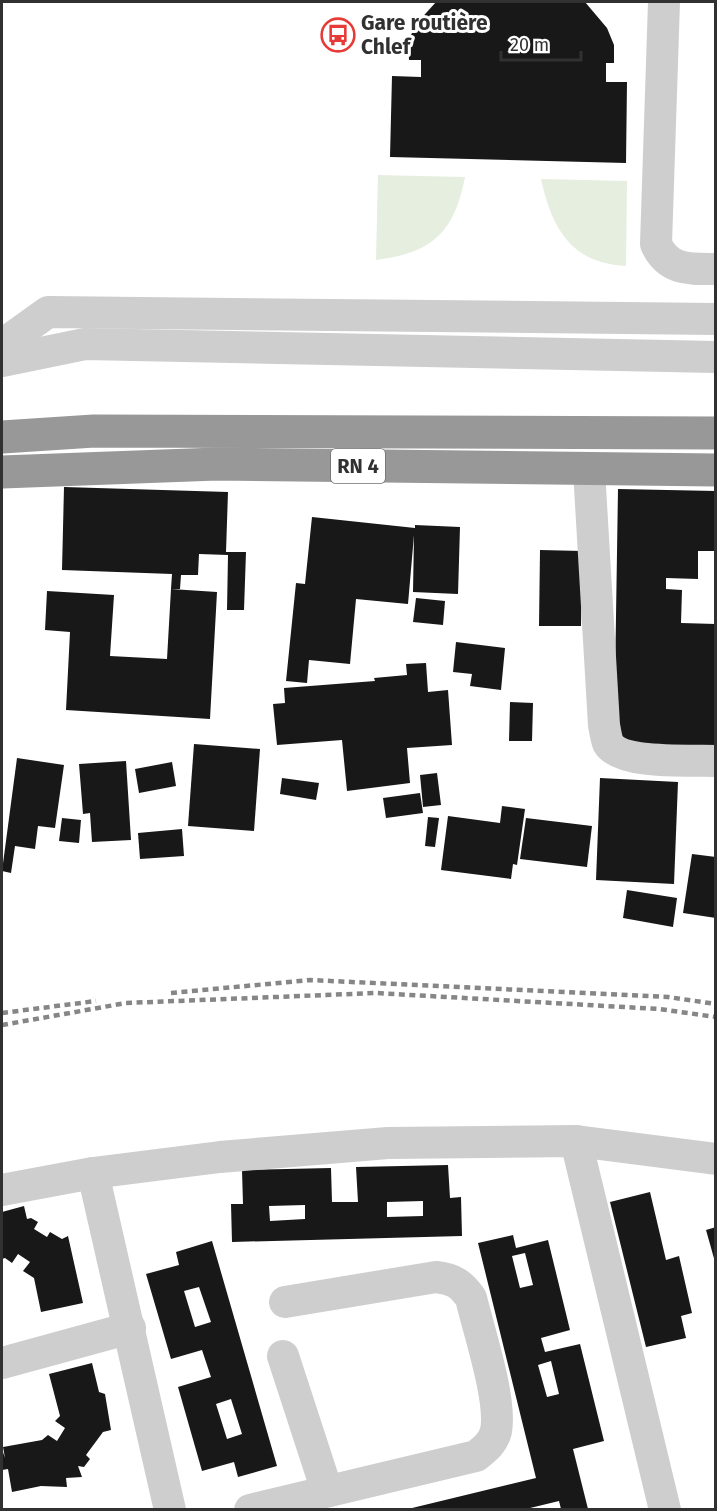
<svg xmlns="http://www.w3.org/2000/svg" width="717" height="1511" viewBox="0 0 717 1511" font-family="'Fira Sans',sans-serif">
<rect width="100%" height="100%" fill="#fff"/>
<g fill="#e6eee0">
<path d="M378 175 465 177C454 233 432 253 376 260Z"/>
<path d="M541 179 627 181 626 266C571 263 552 229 541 179Z"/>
</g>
<g fill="#181818" fill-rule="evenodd">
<path d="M436 2H585L607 28 614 45V63H606V82H627L626 163 390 157 392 76 421 77V60H409L408 41 417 23Z"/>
<path d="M64 487 228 492 226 552H246L244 610H227L228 555 199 554 198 575H181L180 589H171L172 574 62 570Z"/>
<path d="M618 489 716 491V551H698V579L666 578V589L682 590 681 623 716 624V746L614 744Z"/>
<path d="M312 517 415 528V525L460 527 458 594 413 592 414 535 408 604 356 599 350 664 309 660 307 683 286 681 296 583 305 584Z"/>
<path d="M540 550 582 551 581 626H539Z"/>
<path d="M171 589 217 592 210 719 66 710 70 632 45 630 47 591 114 595 110 656 167 659Z"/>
<path d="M416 598 445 601 443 625 413 622Z"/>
<path d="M456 642 505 648 501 690 470 686 472 674 453 672Z"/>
<path d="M426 663 428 692 448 690 452 745 407 748 410 783 347 791 342 740 277 745 273 704 285 703 284 688 375 681 374 678 407 675 406 664Z"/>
<path d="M510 702 533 703 532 741H509Z"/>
<path d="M194 744 260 749 254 831 188 826Z"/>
<path d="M17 758 64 765 55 828 38 826 35 849 15 846 11 873 2 871Z"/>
<path d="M126 761 131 840 92 842 90 813 83 814 79 764Z"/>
<path d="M172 762 176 786 139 793 135 769Z"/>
<path d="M437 773 441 805 423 807 420 775Z"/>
<path d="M282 778 319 783 316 800 280 794Z"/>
<path d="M600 778 678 782 674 884 596 880Z"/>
<path d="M420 793 423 813 386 818 383 798Z"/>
<path d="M502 806 525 809 517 865 513 864 511 879 441 870 448 816 500 823Z"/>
<path d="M428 817 439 818 435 847 425 846Z"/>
<path d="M62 818 81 820 79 843 59 841Z"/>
<path d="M526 818 592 826 587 867 520 859Z"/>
<path d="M182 829 184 856 140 859 138 833Z"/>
<path d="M692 854 716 857V918L683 913Z"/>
<path d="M627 890 677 898 673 927 623 918Z"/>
<path d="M448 1165 450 1198 461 1197 462 1236 232 1242 231 1204H243L242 1170 331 1168 332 1202H358L356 1167ZM423 1201V1216L387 1217V1202ZM305 1205V1219L270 1221 269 1206Z"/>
<path d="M650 1192 666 1260 679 1256 692 1313 681 1316 686 1338 646 1347 610 1202Z"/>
<path d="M24 1206 27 1219 31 1218 38 1222 34 1229 47 1237 50 1232 62 1239 68 1236 83 1303 41 1312 34 1278 23 1271 30 1262 18 1254 12 1263 5 1258 2 1259V1212Z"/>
<path d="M716 1227V1261L715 1262 706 1230Z"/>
<path d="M513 1235 516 1248 548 1240 570 1330 541 1338 545 1352 580 1344 604 1441 573 1449 588 1509H561L559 1501 526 1509H408L536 1478 478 1243ZM525 1253 533 1285 520 1288 512 1256ZM551 1361 559 1394 547 1397 538 1365Z"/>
<path d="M212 1241 277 1466 238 1477 234 1462 202 1471 178 1387 211 1377 202 1350 171 1359 146 1274 179 1265 176 1252ZM199 1287 211 1322 195 1327 184 1291ZM231 1399 242 1434 227 1439 216 1404Z"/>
<path d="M92 1363 99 1392 105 1394 111 1430 103 1432 86 1455 90 1459 84 1467 78 1466 82 1477 66 1478 67 1487 41 1486 12 1492 8 1469 2 1470V1449L5 1458 3 1447 42 1440 48 1435 57 1441 65 1428 55 1421 60 1416 49 1374Z"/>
</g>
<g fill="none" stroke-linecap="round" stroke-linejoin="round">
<g stroke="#cecece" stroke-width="32">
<path d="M664 2 656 244C668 271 690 269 716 269"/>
<path d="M2 345 48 312 716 319"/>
<path d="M2 361 85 344 716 357"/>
<path d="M589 470 604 725C605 730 606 738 608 743 620 765 692 760 716 761"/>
<path d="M576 1141 665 1510"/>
<path d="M93 1173 170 1510"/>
<path d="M2 1190 93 1173 220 1157 388 1143 576 1141 716 1159"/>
<path d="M283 1356 327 1491"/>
<path d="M2 1363 130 1328"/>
<path d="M250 1510 476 1456C485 1449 493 1443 496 1431 502 1400 479 1332 471 1298 461 1284 454 1279 436 1277L285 1302"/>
</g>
<g stroke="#989898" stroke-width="33">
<path d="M2 437 94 431 716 433"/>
<path d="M2 472 217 464 716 470"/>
</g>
<g stroke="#868686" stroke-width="4.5" stroke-dasharray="6 4.5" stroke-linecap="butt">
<path d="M171 993 310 980 668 997 716 1004"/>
<path d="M2 1013 96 1001"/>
<path d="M2 1025 126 1003 376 993 659 1009 716 1017"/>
</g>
</g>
<defs>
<g id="bus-ring" transform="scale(1.725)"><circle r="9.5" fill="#fff" stroke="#e63b36" stroke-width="1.5"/><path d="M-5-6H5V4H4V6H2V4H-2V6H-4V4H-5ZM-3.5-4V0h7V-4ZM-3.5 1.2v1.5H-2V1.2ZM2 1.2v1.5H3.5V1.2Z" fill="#e63b36"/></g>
</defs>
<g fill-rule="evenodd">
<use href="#bus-ring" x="338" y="35"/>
</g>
<g text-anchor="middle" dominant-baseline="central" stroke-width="6" stroke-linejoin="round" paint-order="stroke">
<rect fill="#fff" stroke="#6f6f6f" stroke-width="1.5" x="331" y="449" width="54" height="34" rx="4.5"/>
<g font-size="20" font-weight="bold" fill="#313131">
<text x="358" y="466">RN 4</text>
</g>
<g font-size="21" font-weight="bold" fill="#313131" stroke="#fff" text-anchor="start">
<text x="361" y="23">Gare routière<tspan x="361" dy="24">Chlef</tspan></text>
</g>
</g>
<rect width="717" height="1511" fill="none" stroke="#313131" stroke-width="6"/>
<path d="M501 51v9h80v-9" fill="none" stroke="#313131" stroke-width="3"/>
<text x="510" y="51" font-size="18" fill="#313131" stroke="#ffffff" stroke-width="4.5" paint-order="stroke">20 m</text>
</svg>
